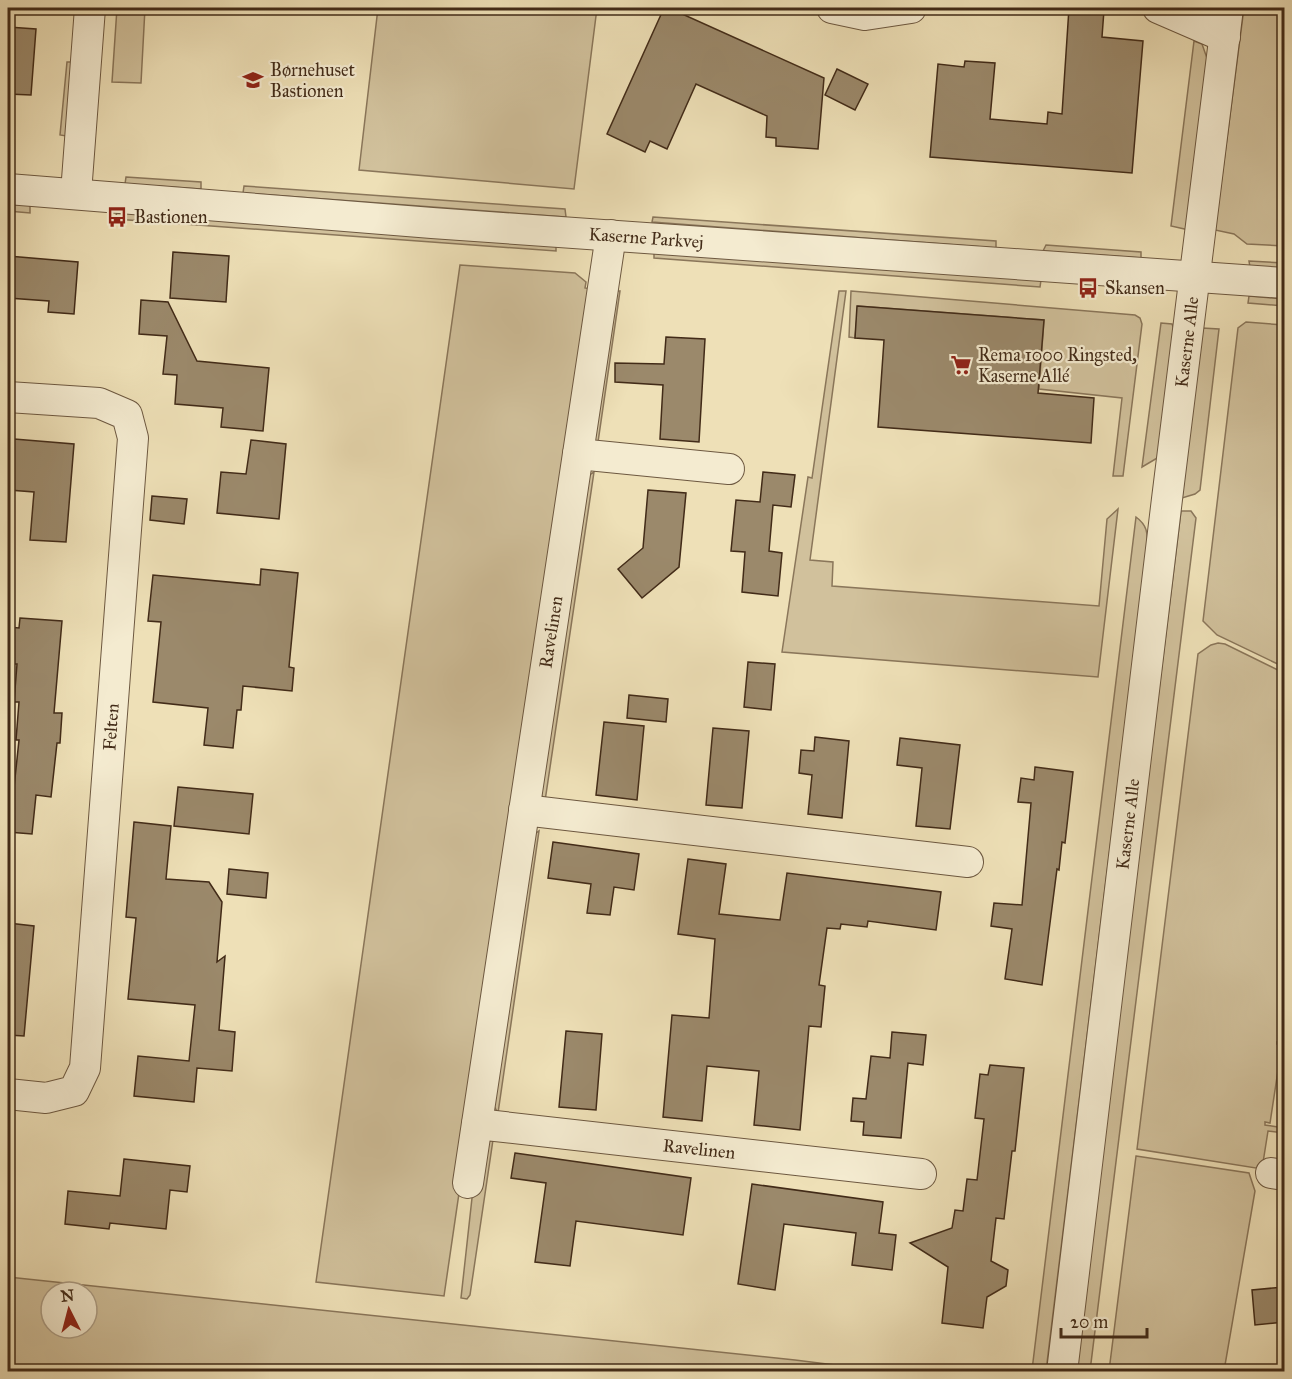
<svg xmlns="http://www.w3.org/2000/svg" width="1292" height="1379" viewBox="0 0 1292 1379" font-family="'IM FELL Great Primer',serif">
<rect width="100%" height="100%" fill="#eee0b7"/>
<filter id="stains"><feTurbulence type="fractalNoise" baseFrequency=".00333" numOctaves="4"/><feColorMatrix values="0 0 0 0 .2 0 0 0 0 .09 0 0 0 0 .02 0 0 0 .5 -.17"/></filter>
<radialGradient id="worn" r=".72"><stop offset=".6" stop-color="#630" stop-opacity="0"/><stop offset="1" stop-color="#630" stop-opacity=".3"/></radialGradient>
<g fill="#d1c19c" stroke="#8a765a" stroke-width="1.5" fill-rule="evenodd">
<path d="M117 8H145L141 83 112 82Z"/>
<path d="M378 8H597L574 189 359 170Z"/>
<path d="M1244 8H1284V246L1247 244 1234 234 1215 230Z"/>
<path d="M1194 41 1202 44 1208 61 1189 230 1171 226Z"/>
<path d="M67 62H72L66 136 60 135Z"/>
<path d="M126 177 201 182V189L125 184Z"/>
<path d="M244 186 565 209 566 217 243 193Z"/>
<path d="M8 204 30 205V213L8 211Z"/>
<path d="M117 212 556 244V251L115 219Z"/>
<path d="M653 217 996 241V248L652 222Z"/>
<path d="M1046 245 1141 252V258L1043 251Z"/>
<path d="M654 253 1041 280 1040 287 654 258Z"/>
<path d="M1249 261 1284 263V269L1250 267Z"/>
<path d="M460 265 575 273 586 282 585 288 591 289 444 1296 316 1282Z"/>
<path d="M614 291H620L598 442 591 440Z"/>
<path d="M839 291H846L810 560 833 562 832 586 1099 606 1107 519 1118 509 1098 677 782 652 808 477 812 478Z"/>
<path d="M851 291 1135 315 1140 318 1142 324 1123 476H1113L1122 398 1039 389 1044 320 858 306 855 338 849 337Z"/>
<path d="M1249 296 1284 299V306L1248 303Z"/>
<path d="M1246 322 1284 325V667L1217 635 1203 621 1238 328Z"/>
<path d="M1161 323 1172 324 1175 332 1159 457 1142 467Z"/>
<path d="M1202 328 1219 329 1200 490 1195 494 1182 498Z"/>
<path d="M594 472 545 801 538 790 586 477Z"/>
<path d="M1181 511H1191L1196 518 1090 1371 1075 1372Z"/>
<path d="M1136 517C1147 525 1148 533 1147 546L1046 1371 1032 1370Z"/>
<path d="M1218 643 1225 644 1284 673V1041L1277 1042V1044H1282L1270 1123 1265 1122V1125L1284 1128V1133L1268 1131 1262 1169 1137 1149 1198 654 1211 645Z"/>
<path d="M539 831 498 1113 490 1099 532 836Z"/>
<path d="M493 1140 470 1295 467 1299 461 1298 473 1189 487 1142Z"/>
<path d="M1136 1156 1249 1173 1255 1191 1224 1371H1109Z"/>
<path d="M8 1277 795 1360 883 1371H8ZM51 1292H87V1328H51Z"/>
</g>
<g fill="#9b896b" stroke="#422b18" stroke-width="1.5">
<path d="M664 8H669L824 78 818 149 776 146V138L766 137 767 116 696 84 667 149 650 141 645 152 607 134Z"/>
<path d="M1069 8 1104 10 1102 37 1143 41 1132 173 930 157 938 64 964 67 965 61 995 63 990 119 1047 124 1048 112 1062 114Z"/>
<path d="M8 27 36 29 31 95 8 94Z"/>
<path d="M837 69 868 84 855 110 825 95Z"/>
<path d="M173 252 229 256 226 302 170 298Z"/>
<path d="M8 256 78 262 74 314 48 312 49 301 8 298Z"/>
<path d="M141 300 168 302 197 361 269 368 263 431 221 427 223 408 175 404 177 375 163 374 167 336 139 334Z"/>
<path d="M857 306 1044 320 1038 393 1094 398 1091 443 878 427 884 340 855 338Z"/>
<path d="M666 337 705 339 699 442 660 439 663 385 615 382V363L664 364Z"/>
<path d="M14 439 74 444 66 542 30 540 34 492 9 490Z"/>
<path d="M251 440 286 444 279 519 217 513 221 472 246 474Z"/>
<path d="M763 472 795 475 791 507 773 505 769 551 782 553 778 596 742 592 745 552 731 551 736 500 760 502Z"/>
<path d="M648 490 686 493 679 567 642 598 618 569 643 548Z"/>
<path d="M152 496 187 499 184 524 150 520Z"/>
<path d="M261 569 298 573 289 667 294 668 292 691 243 686 241 710H237L233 748 204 745 208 708 153 702 161 622 148 621 153 575 260 585Z"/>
<path d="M20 618 62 621 54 713H62L60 743H57L51 797 36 795 32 834 8 832V797H13L19 740H16L19 702H14L17 664H11L12 654H8V627L19 628Z"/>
<path d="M748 662 775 664 771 710 744 707Z"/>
<path d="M629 695 668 699 666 722 627 718Z"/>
<path d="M604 722 644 726 637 800 596 795Z"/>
<path d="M713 728 749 731 742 808 706 805Z"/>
<path d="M815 737 849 741 842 818 808 814 812 775 799 773 801 750 814 751Z"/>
<path d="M900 738 960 745 950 829 916 826 922 768 897 765Z"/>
<path d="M1035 767 1073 772 1065 843 1062 842 1059 870 1057 869 1042 985 1005 979 1012 929 991 926 994 903 1022 905 1031 803 1018 802 1021 778 1034 780Z"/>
<path d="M178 787 253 794 249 834 174 826Z"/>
<path d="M134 822 171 826 166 879 209 882 222 902 217 962 225 956 219 1030 235 1032 232 1071 197 1068 194 1102 134 1096 138 1056 189 1061 195 1005 128 999 136 918 126 917Z"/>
<path d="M553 842 639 854 634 890 614 887 610 915 587 913 591 884 548 878Z"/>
<path d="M688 859 726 864 719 914 780 920 787 873 941 892 936 930 868 921 867 927 841 924 840 929 827 928 819 985 825 986 821 1027 809 1026 800 1130 754 1125 759 1071 707 1066 702 1121 663 1117 672 1015 709 1018 715 939 678 934Z"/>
<path d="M229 869 268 873 266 898 227 894Z"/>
<path d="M8 923 34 926 24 1036 8 1035Z"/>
<path d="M566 1031 602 1034 596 1110 559 1107Z"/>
<path d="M892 1032 926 1035 923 1065 908 1063 901 1138 863 1135 864 1122 851 1121 853 1098 866 1099 871 1056 890 1058Z"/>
<path d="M990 1065 1024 1068 1015 1151H1012L1004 1219 996 1218 991 1261 1008 1270 1006 1286 987 1297 983 1328 942 1323 948 1267 910 1243 952 1228 955 1210 963 1211 967 1179 977 1180 984 1119 975 1118 980 1074 988 1075Z"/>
<path d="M515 1153 691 1178 683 1235 576 1221 570 1266 535 1262 546 1183 511 1178Z"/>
<path d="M124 1159 190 1166 187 1192 170 1190 166 1229 110 1223 109 1229 65 1224 68 1191 120 1196Z"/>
<path d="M752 1184 883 1202 879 1233 896 1235 892 1270 852 1265 856 1233 784 1224 775 1290 738 1284Z"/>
<path d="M1284 1287V1322L1255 1325 1252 1290Z"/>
</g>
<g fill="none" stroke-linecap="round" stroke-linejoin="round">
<g stroke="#6d5840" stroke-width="32">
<g id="minor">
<path d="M832 8 865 15 911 8"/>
<path d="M1158 8 1225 37"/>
<path d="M8 189 432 223 1284 283"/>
<path d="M76 193 90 8"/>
<path d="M8 397 99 403 127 415 133 438 85 1068 74 1091 46 1098 8 1094"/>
<path d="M578 454 729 469"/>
<path d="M524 810 968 862"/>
<path d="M477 1124 921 1174"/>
<path d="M1271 1173 1284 1175"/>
<path d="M468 1183 611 235"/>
<path d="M1062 1372 1167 499 1228 8"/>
</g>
</g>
<use href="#minor" stroke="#f4ebd0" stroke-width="30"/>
</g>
<defs>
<g id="school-bare" transform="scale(1.62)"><path d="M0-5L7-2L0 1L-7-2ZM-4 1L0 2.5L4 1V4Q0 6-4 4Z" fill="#8f2418" stroke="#f4ebd0" stroke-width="2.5" paint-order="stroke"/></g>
<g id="bus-bare" transform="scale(1.62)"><path d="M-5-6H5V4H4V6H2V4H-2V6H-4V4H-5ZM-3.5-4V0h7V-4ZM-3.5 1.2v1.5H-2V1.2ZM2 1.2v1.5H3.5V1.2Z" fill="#8f2418" stroke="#f4ebd0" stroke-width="2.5" paint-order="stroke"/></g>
<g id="supermarket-bare" transform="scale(1.62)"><path d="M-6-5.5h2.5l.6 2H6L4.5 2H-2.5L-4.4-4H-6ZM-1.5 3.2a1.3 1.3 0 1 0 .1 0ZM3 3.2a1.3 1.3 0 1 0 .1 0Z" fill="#8f2418" stroke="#f4ebd0" stroke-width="2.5" paint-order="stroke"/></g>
</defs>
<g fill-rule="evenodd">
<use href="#school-bare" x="253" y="80"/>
<use href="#bus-bare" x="117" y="217"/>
<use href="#bus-bare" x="1088" y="288"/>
<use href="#supermarket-bare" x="961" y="365"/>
</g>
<g text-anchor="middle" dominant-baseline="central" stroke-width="4.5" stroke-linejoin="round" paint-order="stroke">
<g font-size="18" fill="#422b18" stroke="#f4ebd0" text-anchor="start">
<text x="270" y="70">Børnehuset<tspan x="270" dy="21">Bastionen</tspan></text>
<text x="134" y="217">Bastionen</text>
<text x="1105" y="288">Skansen</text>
<text x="978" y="355">Rema 1000 Ringsted,<tspan x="978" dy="21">Kaserne Allé</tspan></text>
</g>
<g font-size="18" fill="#422b18" stroke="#f4ebd0">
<text transform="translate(646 238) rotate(4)">Kaserne Parkvej</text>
<text transform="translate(1187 342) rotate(-83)">Kaserne Alle</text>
<text transform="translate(551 632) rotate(-81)">Ravelinen</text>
<text transform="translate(111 727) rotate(-86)">Felten</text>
<text transform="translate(1128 824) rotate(-83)">Kaserne Alle</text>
<text transform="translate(699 1149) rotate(6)">Ravelinen</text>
</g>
</g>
<rect width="1292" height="1379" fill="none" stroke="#eee0b7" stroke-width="30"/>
<rect x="9" y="9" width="1274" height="1361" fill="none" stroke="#422b18" stroke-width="3"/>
<rect x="15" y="15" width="1262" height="1349" fill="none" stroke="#422b18" stroke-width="1.5"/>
<g transform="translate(69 1310) rotate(354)"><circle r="28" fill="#f4ebd0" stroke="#ad9e86" stroke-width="1.5"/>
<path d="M0-4.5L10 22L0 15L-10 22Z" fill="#8f2418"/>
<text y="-9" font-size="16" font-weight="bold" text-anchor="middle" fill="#422b18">N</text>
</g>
<path d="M1061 1328v9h86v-9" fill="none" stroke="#422b18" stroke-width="3"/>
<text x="1070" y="1328" font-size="18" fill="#422b18" stroke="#f4ebd0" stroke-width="4.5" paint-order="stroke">20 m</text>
<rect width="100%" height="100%" filter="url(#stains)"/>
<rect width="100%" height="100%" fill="url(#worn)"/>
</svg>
